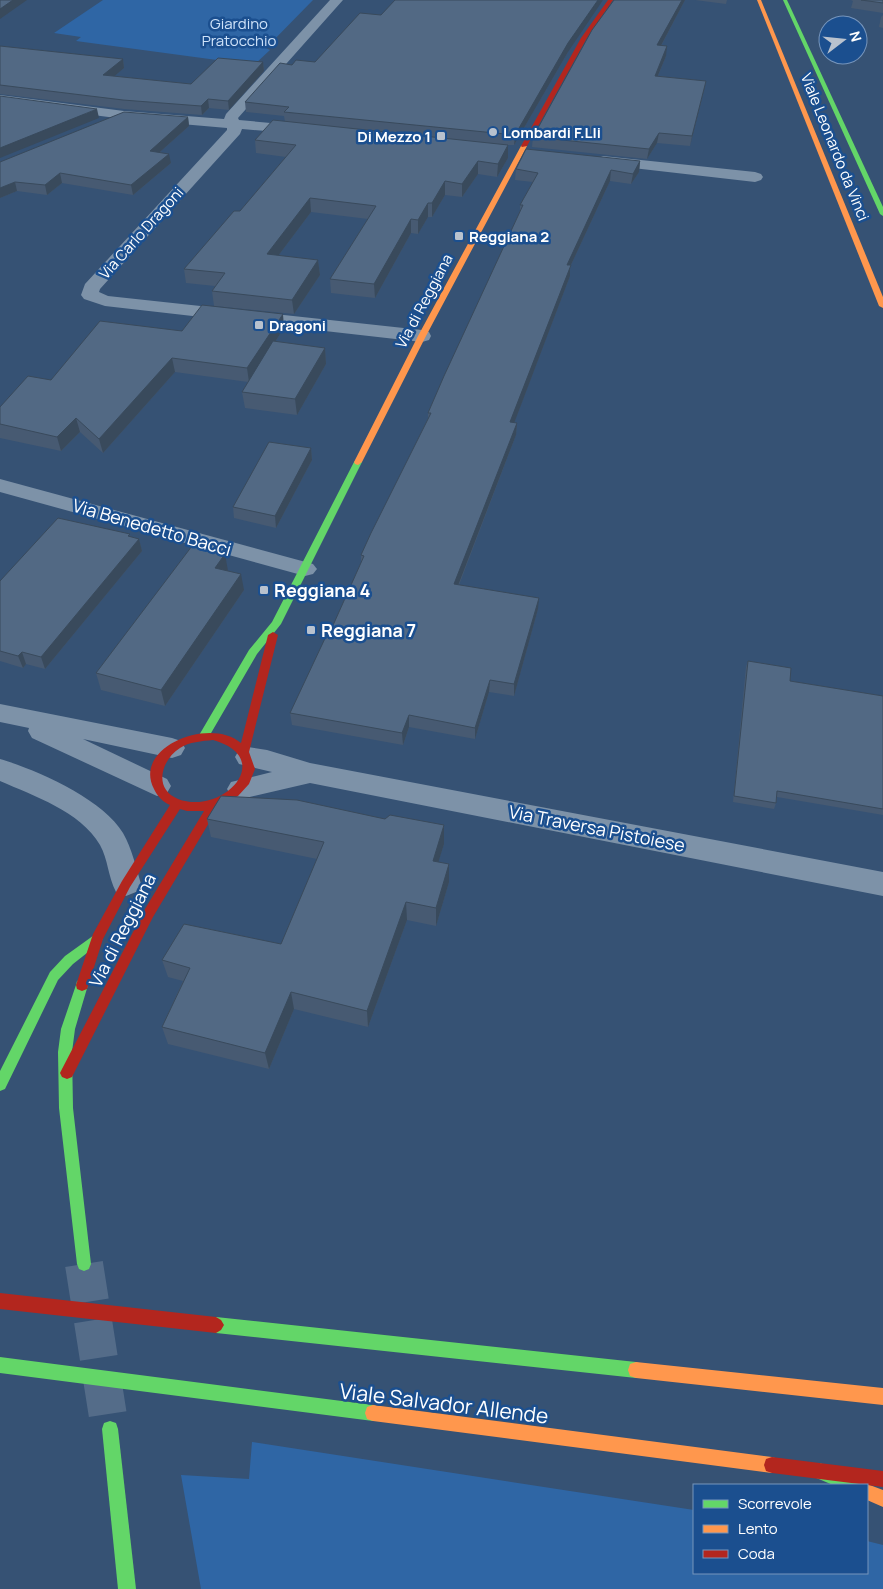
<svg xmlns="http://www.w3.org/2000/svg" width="883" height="1589" viewBox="0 0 883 1589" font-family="Manrope,sans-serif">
<rect width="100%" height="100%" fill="#365274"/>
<g fill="#2f66a5">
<path d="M103 0H313L266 48 270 50 254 65 76 41 81 37 54 33Z"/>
<path d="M252 1442 694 1510V1573H867V1541L883 1545V1589H201L181 1475 249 1479Z"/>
</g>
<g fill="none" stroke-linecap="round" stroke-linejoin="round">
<path stroke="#546c89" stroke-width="38" stroke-dasharray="38 19" stroke-linecap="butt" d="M84 1264 110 1429"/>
<g fill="#7d92a8" fill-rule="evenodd">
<path d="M330 0H343L238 118 239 120 304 126 309 127 311 130 309 133 304 134 242 129 240 134 100 289 99 292 108 296 422 330 429 332 431 336 429 340 422 342 105 306 84 299 81 295 85 284 227 130V128L124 119 0 103V95L124 111 224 119 226 114Z"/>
<path d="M603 156 755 172 761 174 763 177 761 180 755 182 598 164 595 161 598 158Z"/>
<path d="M0 479 313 564 317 569 313 574 305 576 0 492Z"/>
<path d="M0 704 172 738 181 741 185 748 181 755 172 758 83 739 167 779 171 786 167 793 157 796 32 738 28 731 29 728 0 722Z"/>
<path d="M248 747 267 750 310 763 883 872V896L310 783 241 799 231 796 227 789 231 782 272 772 239 764 235 757 239 750Z"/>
<path d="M0 759C37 770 103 799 123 833 132 849 136 867 141 884L136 892 126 896 116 892C108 877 108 859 100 845 80 811 34 796 0 781Z"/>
</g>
<g fill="#63d668" fill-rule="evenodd">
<path d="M783 0H787L883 207V216L880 214Z"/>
<path d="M358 459 362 462 281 624 257 654 207 740H199L198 737 249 650 272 622 354 462Z"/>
<path d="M97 933 101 934 103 938 101 942 73 964 58 980 5 1089 0 1091V1071L50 972 65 956Z"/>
<path d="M82 979 87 981 88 985 75 1029 72 1052 73 1108 91 1264 89 1269 84 1271 79 1269 77 1264 59 1108 58 1052 61 1029 76 985 77 981Z"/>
<path d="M216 1317 636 1362 642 1364 644 1370 642 1376 636 1378 216 1333 211 1330 208 1325 211 1320Z"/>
<path d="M0 1357 373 1405 379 1407 381 1413 379 1419 373 1421 0 1373Z"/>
<path d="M110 1421 116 1423 118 1429 136 1589H118L102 1429 104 1423Z"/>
<path d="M820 1463 858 1479 860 1485H833L814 1477 812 1471 814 1465Z"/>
</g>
<g fill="#ff974d" fill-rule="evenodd">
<path d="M757 0H761L883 297V308L879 306Z"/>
<path d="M524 144 527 146 426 336 362 462 358 465 355 464 354 462 418 336 521 146Z"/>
<path d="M636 1362 883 1388V1405L636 1378 630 1376 628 1370 630 1364Z"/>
<path d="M373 1405 772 1457 778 1459 780 1465 778 1471 772 1473 373 1421 367 1419 365 1413 367 1407Z"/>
<path d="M867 1484 883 1490V1507L867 1500V1485H863Z"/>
</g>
<g fill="#b3261e" fill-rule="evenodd">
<path d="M608 0H613L587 38 527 146 522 147 521 146 581 38Z"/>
<path d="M273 632 278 635 249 752 255 769 249 784 238 796 219 806 153 917 72 1077 67 1079 62 1077 60 1073 62 1069 145 909 204 811H187L180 809 130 887 103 939 87 989 82 991 77 989 76 985 93 934 122 881 170 805C163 802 157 796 154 789 132 747 210 716 241 743L268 635ZM213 740C277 758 223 816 178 799 153 789 161 760 180 748 189 742 202 741 213 740Z"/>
<path d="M0 1293 216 1317 221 1320 224 1325 221 1330 216 1333 0 1309Z"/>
<path d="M772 1457 883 1471V1487L772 1473 766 1471 764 1465 766 1459Z"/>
</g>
</g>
<g fill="#475a72">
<path d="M614 0H685L661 46 666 56 658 76 706 81 704 90 690 146 657 143 647 159 532 147 533 137Z"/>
<path d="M695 0H727L726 4Z"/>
<path d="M851 0H883V13L851 8 853 1Z"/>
<path d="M883 15V28L879 27 881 17Z"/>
<path d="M0 46 123 59 124 68 114 76 191 84 263 62 264 71 229 110 209 108 202 115 124 109 0 94Z"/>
<path d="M568 52 514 145H508V158L497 177 478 174 462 197 445 195 432 217H428L418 234 411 233 375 298 331 293 330 279 368 219 311 212 278 256 318 260 320 275 294 314 214 306 212 291 215 286 186 283 184 269 240 211 286 157 256 153 255 140 285 122 284 116 246 112 245 102 292 65 315 62Z"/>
<path d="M188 117 189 126 160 152 171 163 133 195 62 183 47 195 17 191 0 198V162Z"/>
<path d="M640 161 639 172 631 184 610 181 570 267V276L514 423H517L516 435 459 585 538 609 514 696 489 692 475 739 409 727 403 745 292 725 290 713 330 632 361 563V555L428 418V413L520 211V205L533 182 515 180 516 169Z"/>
<path d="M284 328 275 342 325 348 326 364 297 415 245 408 242 392 248 382 175 372 103 453 80 432 61 451 0 438V407L51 380 182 331Z"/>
<path d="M311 448 312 460 276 528 234 518 233 507Z"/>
<path d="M131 537 139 539 142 551 45 669 26 664 23 668 0 661V581Z"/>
<path d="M228 571 244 590 165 706 101 690 96 673Z"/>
<path d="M748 661 790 681 883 696V815L777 797 776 803 774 809 733 802 746 667Z"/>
<path d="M207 819H385L444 825V844L438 862 449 882 436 926 407 920 368 1027 294 1009 269 1069 168 1044 162 1027 183 981 168 977 162 960 281 944 317 859 211 837Z"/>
</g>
<g fill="#394a5c">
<path d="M13 0H27L0 19V9Z"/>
<path d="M598 0H603L568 52 514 145 515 135 568 43Z"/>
<path d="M682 0H685L656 55 657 45Z"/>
<path d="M667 46 666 56 654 85 655 76Z"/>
<path d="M123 59 124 68 105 84 103 75Z"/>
<path d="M263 62 264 71 229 110 228 101Z"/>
<path d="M706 81 704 90 690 146 692 136Z"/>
<path d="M208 99 209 108 202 115 201 106Z"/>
<path d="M97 109 99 118 0 158V148Z"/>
<path d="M188 117 189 126 151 160 150 151Z"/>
<path d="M659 133 657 143 647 159 649 149Z"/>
<path d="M508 145V158L497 177 498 164Z"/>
<path d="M169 154 171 163 133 195 131 185Z"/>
<path d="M478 161V174L462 197V184Z"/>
<path d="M640 161 639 172 631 184 633 174Z"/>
<path d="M611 170 610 181 570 267V276L510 434V422L567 265Z"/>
<path d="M60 173 62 183 47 195 45 185Z"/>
<path d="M445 181V195L432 217V203Z"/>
<path d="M15 182 17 191 0 198V188Z"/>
<path d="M310 198 311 212 269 268 267 254Z"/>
<path d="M428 203V217L418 234V220Z"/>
<path d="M411 219V233L375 298 374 284Z"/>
<path d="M318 260 320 275 294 314 292 300Z"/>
<path d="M283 314 284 328 249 382 247 368Z"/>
<path d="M325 348 326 364 297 415 295 399Z"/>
<path d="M172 358 175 372 103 453 99 439Z"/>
<path d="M76 418 80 432 61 451 57 437Z"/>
<path d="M517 423 516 435 454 596V584Z"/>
<path d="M311 448 312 460 276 528 275 516Z"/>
<path d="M139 539 142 551 45 669 41 657Z"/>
<path d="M225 554 228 571 215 568Z"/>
<path d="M241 574 244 590 165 706 161 690Z"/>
<path d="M539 598 538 609 514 696V684Z"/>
<path d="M22 652 26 664 23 668 18 656Z"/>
<path d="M490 680 489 692 475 739V728Z"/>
<path d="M409 715V727L403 745 402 733Z"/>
<path d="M444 825V844L433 879V861Z"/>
<path d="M449 864V882L436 926V908Z"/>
<path d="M406 902 407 920 368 1027 367 1011Z"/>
<path d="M291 992 294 1009 269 1069 265 1053Z"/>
</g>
<g fill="#526984" stroke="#394a5c">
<path d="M0 0H13L0 9Z"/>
<path d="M395 0H598L568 43 515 135 284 112 289 107 245 102 280 63 292 65 296 60 315 62 360 13 381 15Z"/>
<path d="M614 0H682L657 45 667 46 655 76 706 81 692 136 659 133 649 149 533 137 592 30Z"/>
<path d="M861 0H883V3Z"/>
<path d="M0 46 123 59 103 75 191 84 218 58 263 62 228 101 208 99 201 106 123 100 0 85Z"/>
<path d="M0 96 97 109 0 148Z"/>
<path d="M124 112 188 117 150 151 169 154 131 185 60 173 45 185 15 182 0 188V162Z"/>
<path d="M273 120 508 145 498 164 478 161 462 184 445 181 432 203H428L418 220 411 219 374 284 330 279 376 206 310 198 267 254 318 260 292 300 212 291 225 273 184 269 234 211H240L296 145 255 140Z"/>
<path d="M526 149 640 161 633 174 611 170 567 265H571L510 422 517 423 454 584 539 598 514 684 490 680 475 728 409 715 402 733 290 713 328 632H330L364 556 361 555 371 533 431 413H428L444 376 523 205H520L538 173 516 169Z"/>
<path d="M202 305 283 314 247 368 172 358 99 439 76 418 57 437 0 424V407L28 376 51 380 100 321 182 331Z"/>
<path d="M273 341 325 348 295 399 242 392Z"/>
<path d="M269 442 311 448 275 516 233 507Z"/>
<path d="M58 518 130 534 128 536 139 539 41 657 22 652 18 656 0 651V581Z"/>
<path d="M192 546 225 554 215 568 241 574 161 690 96 673Z"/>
<path d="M748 661 791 668 790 681 883 696V809L777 791 776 803 734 796Z"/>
<path d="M221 796 297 800 385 819 390 815 444 825 433 861 449 864 436 908 406 902 367 1011 291 992 265 1053 162 1027 190 968 162 960 184 924 281 944 324 842 207 819Z"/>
</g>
<g fill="#b9c2ce" stroke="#1b4f8f" stroke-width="2">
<circle cx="493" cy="132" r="5"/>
<rect x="436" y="131" width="10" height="10" rx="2.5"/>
<rect x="454" y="231" width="10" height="10" rx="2.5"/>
<rect x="254" y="320" width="10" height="10" rx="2.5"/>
<rect x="259" y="585" width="10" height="10" rx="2.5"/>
<rect x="306" y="625" width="10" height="10" rx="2.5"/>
</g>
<g text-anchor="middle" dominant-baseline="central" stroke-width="5" stroke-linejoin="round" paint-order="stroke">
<g font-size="15" fill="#cfe3fa" stroke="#1b4f8f">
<text x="239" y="23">Giardino<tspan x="239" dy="17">Pratocchio</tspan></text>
</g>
<g font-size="15" font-weight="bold" fill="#fff" stroke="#1b4f8f" text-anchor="start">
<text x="503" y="132">Lombardi F.Lli</text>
<text x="431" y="136" text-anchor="end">Di Mezzo 1</text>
<text x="469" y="236">Reggiana 2</text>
<text x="269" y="325">Dragoni</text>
</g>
<g font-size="15" fill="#fff" stroke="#1b4f8f">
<text transform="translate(835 147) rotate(68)">Viale Leonardo da Vinci</text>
<text transform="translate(141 233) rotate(-48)">Via Carlo Dragoni</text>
<text transform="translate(424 301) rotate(-62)">Via di Reggiana</text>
</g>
<g font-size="18" fill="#fff" stroke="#1b4f8f">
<text transform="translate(152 527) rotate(16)">Via Benedetto Bacci</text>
<text transform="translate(597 828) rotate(11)">Via Traversa Pistoiese</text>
<text transform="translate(122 930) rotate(-63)">Via di Reggiana</text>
</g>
<g font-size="18" font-weight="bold" fill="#fff" stroke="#1b4f8f" text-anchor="start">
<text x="274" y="590">Reggiana 4</text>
<text x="321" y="630">Reggiana 7</text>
</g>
<g font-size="21" fill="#fff" stroke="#1b4f8f">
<text transform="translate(444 1403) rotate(7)">Viale Salvador Allende</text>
</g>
</g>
<rect x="693" y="1484" width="175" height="90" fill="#1b4f8f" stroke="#7695bc"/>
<rect x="703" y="1500" width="25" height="8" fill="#63d668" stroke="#7695bc"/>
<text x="738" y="1509" font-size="15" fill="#ffffff">Scorrevole</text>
<rect x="703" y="1525" width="25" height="8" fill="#ff974d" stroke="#7695bc"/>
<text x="738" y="1534" font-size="15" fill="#ffffff">Lento</text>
<rect x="703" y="1550" width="25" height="8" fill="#b3261e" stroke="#7695bc"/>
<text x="738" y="1559" font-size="15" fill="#ffffff">Coda</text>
<g transform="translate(843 40) rotate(74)"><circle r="24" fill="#1b4f8f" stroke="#7695bc"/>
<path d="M0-4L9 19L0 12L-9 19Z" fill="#b9c2ce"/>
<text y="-8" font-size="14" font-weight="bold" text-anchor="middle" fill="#ffffff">N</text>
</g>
</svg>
